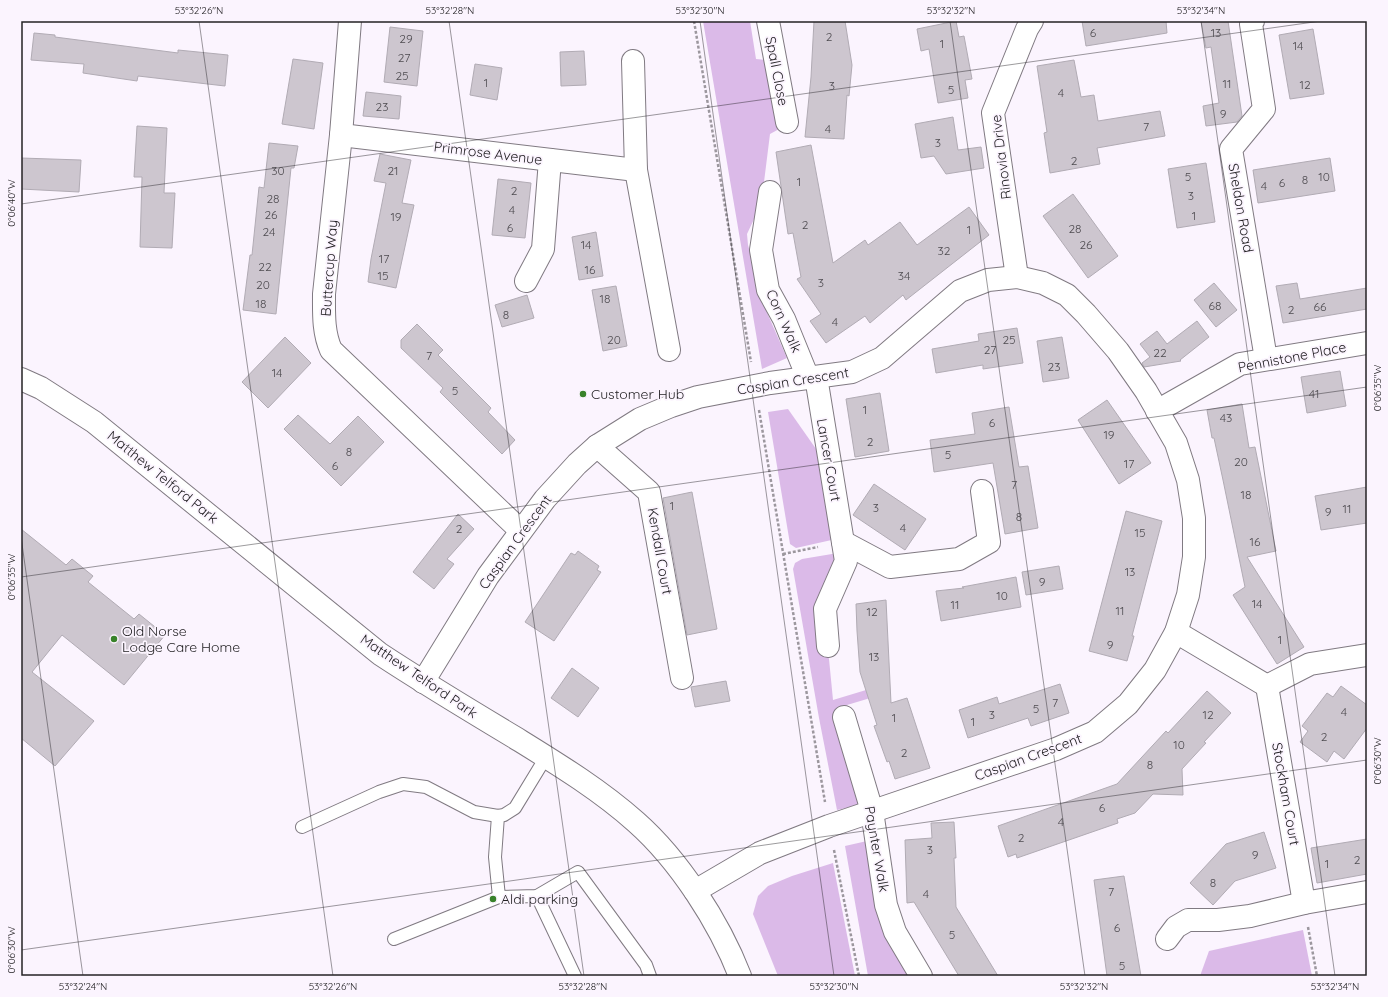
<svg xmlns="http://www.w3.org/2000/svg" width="1388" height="997" viewBox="0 0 1388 997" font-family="Quicksand,sans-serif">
<rect width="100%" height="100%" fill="#fbf4fe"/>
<g fill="#dbbae8">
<path d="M703 21H750L756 59 767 60 781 128 770 134 764 182 755 217 747 234 748 245 762 294 761 299 787 358 762 369Z"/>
<path d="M788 409 821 456 836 539 796 548 790 544 768 412Z"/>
<path d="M838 553 818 625 829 659 833 700 876 687 877 696 837 708 849 764 864 804 837 810 819 718 793 569 795 563 802 559Z"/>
<path d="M867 841 887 930 908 976H868L845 846Z"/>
<path d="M833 863 855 976H778L753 914 758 896 768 886 792 876Z"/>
<path d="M1303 930 1312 976H1200L1209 951Z"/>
</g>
<g fill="#cdc6cf" stroke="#b1abb4">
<path d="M814 21H845L852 65 849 96 847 95 844 139 805 137 811 77Z"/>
<path d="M956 21 959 37 964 36 972 79 965 80 968 98 938 103 929 49 921 51 917 29Z"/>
<path d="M1082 21H1166L1167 33 1086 46Z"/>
<path d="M1201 21H1228L1242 116 1237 122 1206 126 1203 106 1219 103 1211 47 1206 48Z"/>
<path d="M390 27 423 31 417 86 384 82Z"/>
<path d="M1313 29 1324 94 1290 99 1279 35Z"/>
<path d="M34 33 55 35V37L178 53V50L228 55 225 86 138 76 137 81 83 73 84 64 31 60Z"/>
<path d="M584 51 586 85 561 86 560 52Z"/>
<path d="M293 59 323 63 314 129 282 124Z"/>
<path d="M1074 60 1081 97 1094 95 1098 121 1160 111 1165 136 1097 148 1100 164 1050 173 1044 133 1047 132 1037 66Z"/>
<path d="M475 64 502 68 497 100 470 95Z"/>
<path d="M366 92 401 96 399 119 363 116Z"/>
<path d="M953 117 958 150 981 147 984 168 946 174 934 156 921 158 915 124Z"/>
<path d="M137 126 167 128 164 193H175L172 248 140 247 142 177H134Z"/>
<path d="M269 143 298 146 294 168H291L276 314 243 310 250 255H252L259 187 264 188Z"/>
<path d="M811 145 833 263 865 240 868 245 900 222 917 245 969 207 989 235 906 300 903 295 870 323 865 316 826 343 810 321 821 314 797 279 801 277 793 233 788 234 776 152Z"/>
<path d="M380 154 411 160 402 203 414 205 396 288 368 282 371 259 386 183 374 181Z"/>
<path d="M21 158 81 160 79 192 21 189Z"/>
<path d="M1330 158 1335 191 1258 203 1253 170Z"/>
<path d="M1206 163 1215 222 1177 228 1168 169Z"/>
<path d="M498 179 531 183 525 238 492 235Z"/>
<path d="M1073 194 1118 256 1088 278 1043 216Z"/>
<path d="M596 232 603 276 579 280 572 237Z"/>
<path d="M1214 283 1237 310 1216 327 1194 300Z"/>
<path d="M1297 283 1300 299 1367 288V309L1283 323 1276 286Z"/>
<path d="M616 286 627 346 603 351 592 290Z"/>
<path d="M527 295 534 318 502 327 495 305Z"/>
<path d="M1197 321 1209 337 1180 360 1181 361 1144 367 1142 363 1150 357 1140 344 1157 331 1167 344Z"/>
<path d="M417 324 443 350 438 355 491 408 488 412 515 440 502 454 440 392 443 388 401 348V340Z"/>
<path d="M1017 328 1023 363 983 369V365L936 373 932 349 979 341 978 334Z"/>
<path d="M285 337 311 363 268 408 242 382Z"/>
<path d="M1062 337 1069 378 1043 382 1037 341Z"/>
<path d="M1340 371 1346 406 1307 413 1301 377Z"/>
<path d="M880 393 889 451 855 457 846 399Z"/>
<path d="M1107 400 1151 463 1119 484 1078 420Z"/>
<path d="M1242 404 1249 448 1255 447 1276 551 1247 557 1304 647 1277 664 1233 595 1245 587 1223 480 1214 438H1212L1207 410Z"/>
<path d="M1009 407 1019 467 1028 466 1038 528 1005 534 993 463 934 472 930 440 975 434 972 413Z"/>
<path d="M298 415 330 444 358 416 384 442 341 486 284 429Z"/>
<path d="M874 484 926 519 905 550 853 515Z"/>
<path d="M1367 487V523L1321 530 1315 496Z"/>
<path d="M692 492 717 629 687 635 663 498Z"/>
<path d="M1126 511 1162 521 1132 636H1134L1127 661 1089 651Z"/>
<path d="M458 514 474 529 447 559 454 564 434 589 413 572Z"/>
<path d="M21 529 66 565 72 559 93 576 88 582 134 619 139 614 165 635 124 685 62 635 32 672 94 721 55 766 21 738Z"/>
<path d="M578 551 599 566 597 570 601 572 554 641 525 622 571 553 575 555Z"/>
<path d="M1059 566 1063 589 1026 595 1022 572Z"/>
<path d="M1016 577 1021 607 941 621 936 591 964 588 962 587Z"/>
<path d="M886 600 891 703 907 698 930 768 895 779 889 761 887 762 874 726 877 725 860 672 857 631 856 604Z"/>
<path d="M572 668 599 688 578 717 551 698Z"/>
<path d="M726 681 730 701 695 707 691 687Z"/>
<path d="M1060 684 1069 713 1031 726 1028 718 968 738 959 710 997 697 999 704Z"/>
<path d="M1341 686 1367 705V728L1344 759 1334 751 1327 762 1300 742 1308 731 1302 726 1327 693 1333 697Z"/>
<path d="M1207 691 1231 713 1204 742 1206 743 1182 769 1183 795 1153 794 1135 813 1117 819 1118 823 1017 858 1016 854 1008 857 998 826 1117 784 1166 731 1168 733Z"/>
<path d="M954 822 956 858H954L956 907 998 976H959L914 902 907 903 905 840 932 838 931 823Z"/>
<path d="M1264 832 1276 868 1235 881 1213 905 1190 883 1226 844Z"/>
<path d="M1367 839V874L1317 883 1311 848Z"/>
<path d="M1124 876 1141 976H1107L1094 880Z"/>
</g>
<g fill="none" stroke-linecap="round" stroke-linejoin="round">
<g stroke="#807a82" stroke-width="14">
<g id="lane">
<path d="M498 816 495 857 499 897 537 896 578 872 646 965 650 976"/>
<path d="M302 827 379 792 403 784 426 787 474 812 498 816 504 815 515 808 546 757"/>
<path d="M537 896 575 976"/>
<path d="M394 939 499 897"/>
</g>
</g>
<g stroke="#807a82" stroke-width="24">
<g id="street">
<path d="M350 21 341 135 324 294C324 313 323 332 331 350L520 530"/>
<path d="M768 21 787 122"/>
<path d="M1253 21 1251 24 1264 109 1231 149 1266 359"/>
<path d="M633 61 636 170 669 350"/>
<path d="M341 135 636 170"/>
<path d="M770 192 761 250 768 290 784 319 808 378"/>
<path d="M1017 277 993 113 1027 29 1032 21"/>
<path d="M526 281 543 249 550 160"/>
<path d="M816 377 846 561 825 609 828 646"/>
<path d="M21 379 41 388 94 422 380 654C424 683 469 710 514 737 556 763 599 789 636 822 679 860 719 922 740 976"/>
<path d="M1157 411 1240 364 1367 343"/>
<path d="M597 446 649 492 682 678"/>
<path d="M843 542 890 567 959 559 989 542 982 491"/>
<path d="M1176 632 1267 686"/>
<path d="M423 682 488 576 545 499 577 464 597 446 640 419 671 406 698 397 770 383 852 372 882 358 960 291 988 280 1017 277 1043 283 1067 295 1086 314 1118 351 1146 391 1176 443 1188 480 1194 518V557L1188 595 1176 632 1155 670 1128 704 1095 732 1056 749 829 826 760 853 695 891"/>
<path d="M1267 686 1304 903"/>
<path d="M1267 686 1310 664 1367 655"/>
<path d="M844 717 872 811 886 905 895 932 921 976"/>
<path d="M1167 939 1176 927 1188 920H1218L1250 916 1304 903 1367 892"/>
</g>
</g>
<g stroke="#9c979e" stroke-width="2.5" stroke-dasharray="3 2" stroke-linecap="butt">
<path d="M694 21 751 362"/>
<path d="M759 410 825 802"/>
<path d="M783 554 818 547"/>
<path d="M834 850 859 976"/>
<path d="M1308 927 1317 976"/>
</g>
<use href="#lane" stroke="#fff" stroke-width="12"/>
<use href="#street" stroke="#fff" stroke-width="22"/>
</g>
<path fill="none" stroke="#242225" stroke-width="1" stroke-opacity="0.45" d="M199 21 333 976M449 21 584 976M700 21 834 976M950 21 1085 976M1201 21 1335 976M21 204 1321 21M21 537 83 976M21 577 1367 387M21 950 1367 760"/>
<g fill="#38822a" stroke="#fbf4fe" stroke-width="1.5">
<circle cx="583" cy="394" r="4"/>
<circle cx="114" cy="639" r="4"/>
<circle cx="493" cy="899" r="4"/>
</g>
<g text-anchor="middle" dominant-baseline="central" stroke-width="3.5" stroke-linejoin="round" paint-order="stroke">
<g font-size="12" fill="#4e4b50">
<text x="1093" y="32">6</text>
<text x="1216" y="32">13</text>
<text x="829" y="36">2</text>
<text x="406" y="38">29</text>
<text x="942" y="43">1</text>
<text x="1298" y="45">14</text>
<text x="404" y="57">27</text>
<text x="402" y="75">25</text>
<text x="486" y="82">1</text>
<text x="1227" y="83">11</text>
<text x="1305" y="84">12</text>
<text x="832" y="85">3</text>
<text x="951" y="89">5</text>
<text x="1061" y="92">4</text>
<text x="382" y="106">23</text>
<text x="1223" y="113">9</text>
<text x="1146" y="126">7</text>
<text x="828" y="128">4</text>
<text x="938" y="142">3</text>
<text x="1074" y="160">2</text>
<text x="278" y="170">30</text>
<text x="393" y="170">21</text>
<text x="1188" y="176">5</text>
<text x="1324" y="176">10</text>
<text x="1305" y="179">8</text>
<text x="799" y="181">1</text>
<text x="1282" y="182">6</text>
<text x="1264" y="185">4</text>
<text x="514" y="190">2</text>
<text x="1191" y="195">3</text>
<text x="273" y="198">28</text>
<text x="512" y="209">4</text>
<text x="271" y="214">26</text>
<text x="1194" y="215">1</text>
<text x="396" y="216">19</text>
<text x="805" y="224">2</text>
<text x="510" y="227">6</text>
<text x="1075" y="228">28</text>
<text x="969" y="229">1</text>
<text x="269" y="231">24</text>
<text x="586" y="244">14</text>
<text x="1086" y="244">26</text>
<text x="944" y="250">32</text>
<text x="384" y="258">17</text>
<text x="265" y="266">22</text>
<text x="590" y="269">16</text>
<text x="383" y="275">15</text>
<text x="904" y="275">34</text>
<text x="821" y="282">3</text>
<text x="263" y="284">20</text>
<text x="605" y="298">18</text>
<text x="261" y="303">18</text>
<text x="1215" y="305">68</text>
<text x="1320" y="306">66</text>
<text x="1291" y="309">2</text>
<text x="506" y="314">8</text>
<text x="835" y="321">4</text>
<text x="614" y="339">20</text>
<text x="1009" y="339">25</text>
<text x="990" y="349">27</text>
<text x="1160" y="352">22</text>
<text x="429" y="355">7</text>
<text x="1054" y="366">23</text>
<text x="277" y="372">14</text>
<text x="455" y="390">5</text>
<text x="1314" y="393">41</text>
<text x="865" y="409">1</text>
<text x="1226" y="417">43</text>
<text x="992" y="422">6</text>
<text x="1109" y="434">19</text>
<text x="870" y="441">2</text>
<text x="349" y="451">8</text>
<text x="948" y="454">5</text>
<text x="1241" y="461">20</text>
<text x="1129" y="463">17</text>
<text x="335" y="465">6</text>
<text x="1014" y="484">7</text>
<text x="1246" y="494">18</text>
<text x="672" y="505">1</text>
<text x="876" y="507">3</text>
<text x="1347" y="508">11</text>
<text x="1328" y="511">9</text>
<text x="1019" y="516">8</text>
<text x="903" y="527">4</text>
<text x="459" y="528">2</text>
<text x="1140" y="532">15</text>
<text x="1255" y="541">16</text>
<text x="1130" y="571">13</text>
<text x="1042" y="581">9</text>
<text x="1002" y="595">10</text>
<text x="1257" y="603">14</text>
<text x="955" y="604">11</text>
<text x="1120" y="610">11</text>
<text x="872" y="611">12</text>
<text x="1280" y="639">1</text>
<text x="1110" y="644">9</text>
<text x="874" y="656">13</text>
<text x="1055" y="702">7</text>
<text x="1036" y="708">5</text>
<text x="1344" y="711">4</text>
<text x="992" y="714">3</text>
<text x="1208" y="714">12</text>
<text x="894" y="717">1</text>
<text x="973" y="721">1</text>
<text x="1324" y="736">2</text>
<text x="1179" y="744">10</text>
<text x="904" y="752">2</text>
<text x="1150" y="764">8</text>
<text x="1102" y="807">6</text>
<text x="1061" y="821">4</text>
<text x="1021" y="837">2</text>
<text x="930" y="849">3</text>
<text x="1255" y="854">9</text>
<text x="1357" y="859">2</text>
<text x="1327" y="863">1</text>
<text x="1213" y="882">8</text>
<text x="1111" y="891">7</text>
<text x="926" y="893">4</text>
<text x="1117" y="927">6</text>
<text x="952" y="934">5</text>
<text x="1122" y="965">5</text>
</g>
<g font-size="14" fill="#242225" stroke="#fbf4fe">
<text transform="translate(777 71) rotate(79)">Spall Close</text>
<text transform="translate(488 153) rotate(7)">Primrose Avenue</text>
<text transform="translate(1001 157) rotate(-97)">Rinovia Drive</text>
<text transform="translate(1241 208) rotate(80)">Sheldon Road</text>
<text transform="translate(329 268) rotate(-86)">Buttercup Way</text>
<text transform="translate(784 321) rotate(66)">Corn Walk</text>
<text transform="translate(1292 357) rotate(-11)">Pennistone Place</text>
<text transform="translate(793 381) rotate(-9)">Caspian Crescent</text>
<text transform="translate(829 460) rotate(80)">Lancer Court</text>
<text transform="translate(163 477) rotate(39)">Matthew Telford Park</text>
<text transform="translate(515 542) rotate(-54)">Caspian Crescent</text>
<text transform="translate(660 551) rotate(80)">Kendall Court</text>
<text transform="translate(419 676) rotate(34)">Matthew Telford Park</text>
<text transform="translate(1028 757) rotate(-20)">Caspian Crescent</text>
<text transform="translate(1286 794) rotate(80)">Stockham Court</text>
<text transform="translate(877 849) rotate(80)">Paynter Walk</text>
</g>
<g font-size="14" fill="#242225" stroke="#fbf4fe" text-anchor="start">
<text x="591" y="394">Customer Hub</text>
<text x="122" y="631">Old Norse<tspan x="122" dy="16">Lodge Care Home</tspan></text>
<text x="501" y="899">Aldi parking</text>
</g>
</g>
<rect width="1388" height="997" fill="none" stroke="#fbf4fe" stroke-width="44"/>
<rect x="22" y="22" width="1344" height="953" fill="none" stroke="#242225" stroke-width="1.5"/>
<g font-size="10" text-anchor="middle" fill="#242225">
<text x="199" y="14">53°32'26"N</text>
<text x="450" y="14">53°32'28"N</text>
<text x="700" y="14">53°32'30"N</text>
<text x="951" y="14">53°32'32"N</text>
<text x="1201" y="14">53°32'34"N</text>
<text transform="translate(11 203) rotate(-90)" y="4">0°06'40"W</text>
<text transform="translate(1377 388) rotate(-90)" y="4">0°06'35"W</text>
<text transform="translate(11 577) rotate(-90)" y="4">0°06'35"W</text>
<text transform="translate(1377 761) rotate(-90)" y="4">0°06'30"W</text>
<text transform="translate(11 950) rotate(-90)" y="4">0°06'30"W</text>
<text x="83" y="990">53°32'24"N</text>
<text x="333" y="990">53°32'26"N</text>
<text x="583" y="990">53°32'28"N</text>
<text x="834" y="990">53°32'30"N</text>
<text x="1084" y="990">53°32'32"N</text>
<text x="1335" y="990">53°32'34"N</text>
</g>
</svg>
